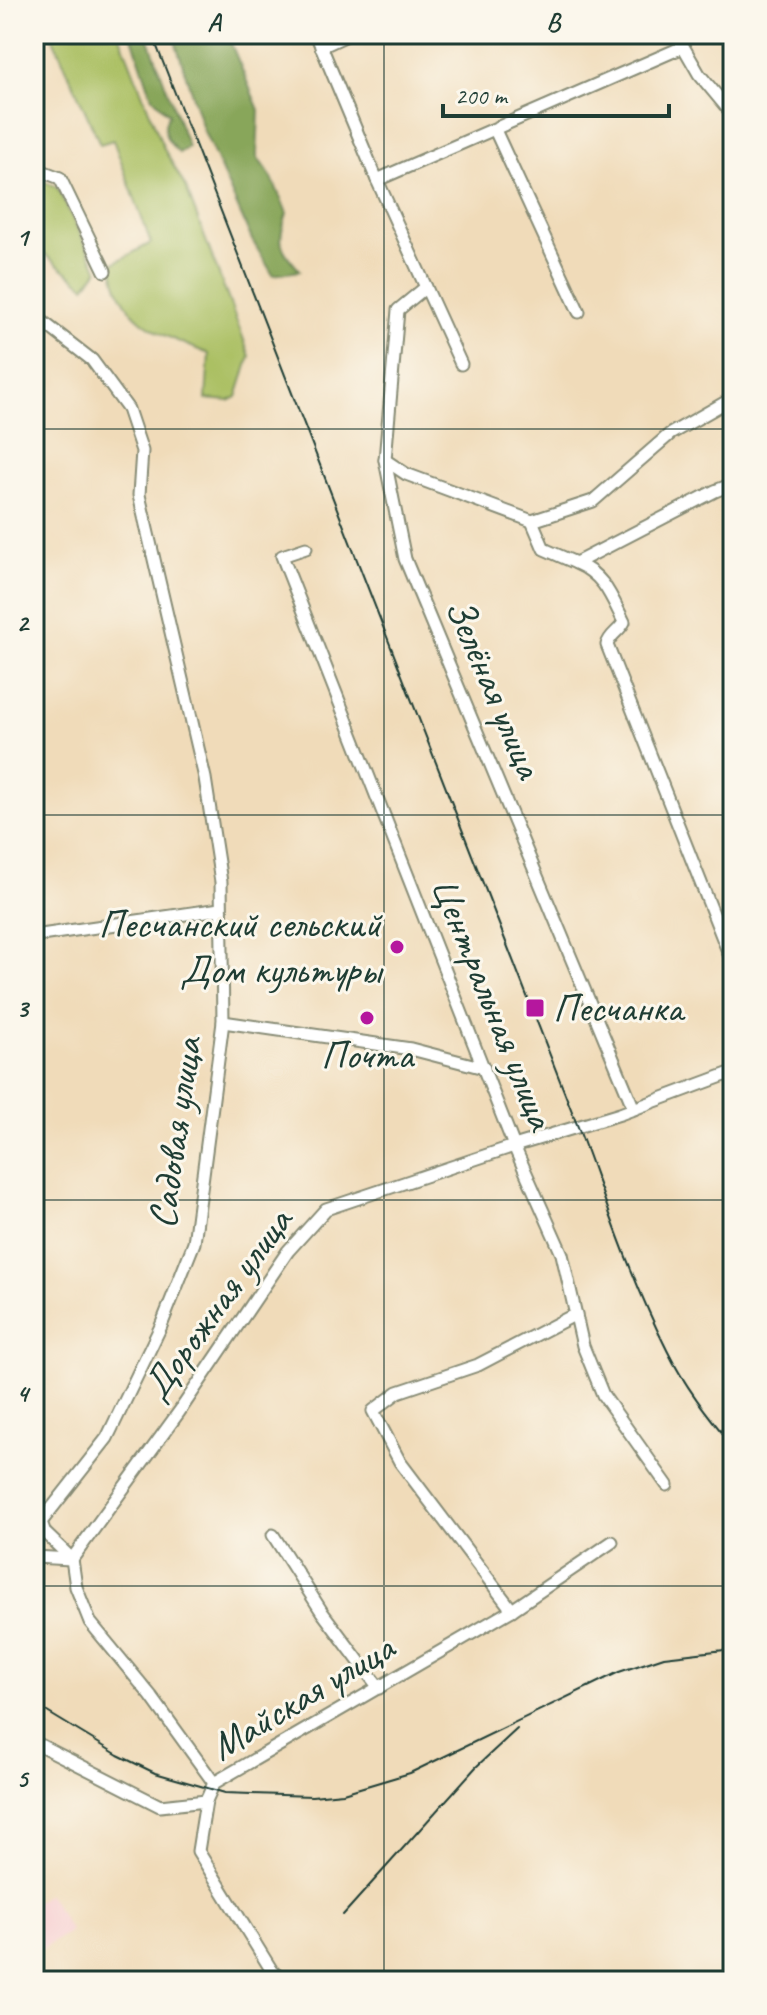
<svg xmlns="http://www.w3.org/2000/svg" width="767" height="2015" viewBox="0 0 767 2015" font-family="Caveat,sans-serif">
<rect width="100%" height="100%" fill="#fbf7ec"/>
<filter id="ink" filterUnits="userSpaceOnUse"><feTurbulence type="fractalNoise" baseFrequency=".0125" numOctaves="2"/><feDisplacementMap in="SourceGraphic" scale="16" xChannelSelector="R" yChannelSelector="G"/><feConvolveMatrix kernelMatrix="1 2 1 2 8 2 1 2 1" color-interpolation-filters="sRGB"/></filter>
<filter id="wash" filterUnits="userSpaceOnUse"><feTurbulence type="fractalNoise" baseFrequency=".006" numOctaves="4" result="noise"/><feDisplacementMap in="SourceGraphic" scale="32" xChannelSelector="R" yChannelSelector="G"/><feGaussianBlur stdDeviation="1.8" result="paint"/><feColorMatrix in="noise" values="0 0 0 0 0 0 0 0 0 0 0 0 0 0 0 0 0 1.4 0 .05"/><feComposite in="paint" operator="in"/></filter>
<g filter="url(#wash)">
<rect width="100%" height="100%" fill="#f0dbb9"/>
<path fill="#f7cfd2" d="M48 1894 71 1931 34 1954V1903Z"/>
<g fill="#abc064" stroke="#657e4c" stroke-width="2">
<path d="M51 34H119L164 149 186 188 250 356 237 397 229 401 206 399 209 354C160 334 120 323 112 264L151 243 113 140 100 144Z"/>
<path d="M34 178 57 187 98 270 85 286 34 246Z"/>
</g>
<g fill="#88a65a" stroke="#547247" stroke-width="2">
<path d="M131 34H147L188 147 179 153C166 140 160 130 169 114L152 97Z"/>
<path d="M173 34H227L259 110 257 157 272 178 287 213C277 244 279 246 300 271L273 275 252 240 203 129Z"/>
</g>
</g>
<g filter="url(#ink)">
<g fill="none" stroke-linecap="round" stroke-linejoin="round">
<g stroke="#888c76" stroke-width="15">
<g id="minor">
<path d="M316 34 377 180 461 364"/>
<path d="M676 34 699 74 733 115"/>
<path d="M321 47 349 34"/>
<path d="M495 130 579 312"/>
<path d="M34 168 60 178 105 271"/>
<path d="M377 180 683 47"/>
<path d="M426 287 398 310 385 460 405 559 634 1109"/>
<path d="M34 315 92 360 128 409 142 451 139 495 205 778 221 882 223 1022 194 1243 161 1326 107 1438 41 1522 45 1533 72 1559"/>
<path d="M385 460 406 474 532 521 593 501 670 434 733 398"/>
<path d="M532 521 544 549 576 563 715 491 733 484"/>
<path d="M306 548 282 556 514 1146 562 1254 583 1346 603 1395 667 1485"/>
<path d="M576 563C604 575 611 596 624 622 619 632 610 634 607 645L733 964"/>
<path d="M34 936 220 909"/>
<path d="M223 1022 411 1049 484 1068"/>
<path d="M273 1535 322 1612 379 1688"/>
<path d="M34 1557 71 1559"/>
<path d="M72 1559 179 1412 288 1251 326 1209 514 1146 620 1114 733 1072"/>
<path d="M72 1559 76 1587 90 1622 151 1696 214 1783"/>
<path d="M512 1610 400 1462 373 1411 398 1392 478 1365 576 1314"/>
<path d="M34 1742 160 1806 206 1801"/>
<path d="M284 1981 272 1971 198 1851 206 1801 214 1783 512 1610 612 1542"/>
</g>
</g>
<use href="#minor" stroke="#fff" stroke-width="11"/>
<g stroke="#1f3d34" stroke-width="2">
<path d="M152 34 578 1127C606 1202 631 1279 667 1350 684 1385 708 1416 733 1446"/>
<path d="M34 1704 118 1755 155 1773 225 1793 312 1796 343 1793 410 1773 619 1672 664 1657 733 1649"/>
<path d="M343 1915 476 1767 517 1729"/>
</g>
</g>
</g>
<path fill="none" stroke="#1f3d34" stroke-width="2" stroke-opacity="0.55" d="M384 34V1981M34 429H733M34 815H733M34 1200H733M34 1586H733"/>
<g fill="#b5179e" stroke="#fbf7ec" stroke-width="3">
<circle cx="397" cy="947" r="8"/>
<rect x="525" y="998" width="20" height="20" rx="4"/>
<circle cx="367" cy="1018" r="8"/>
</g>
<g text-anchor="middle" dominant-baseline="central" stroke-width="6" stroke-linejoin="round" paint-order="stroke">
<g font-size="40" fill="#1f3d34" stroke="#fbf7ec">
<text transform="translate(494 688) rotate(67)">Зелёная улица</text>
<text transform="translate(493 1003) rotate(68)">Центральная улица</text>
<text transform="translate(175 1133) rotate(-82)">Садовая улица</text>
<text transform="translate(217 1304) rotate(-54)">Дорожная улица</text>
<text transform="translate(302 1697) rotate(-31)">Майская улица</text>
</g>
<g font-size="40" fill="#1f3d34" stroke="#fbf7ec" text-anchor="end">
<text x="381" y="924">Песчанский сельский<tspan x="381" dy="46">Дом культуры</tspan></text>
<text x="553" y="1008" text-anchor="start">Песчанка</text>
<text x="367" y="1055" text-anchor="middle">Почта</text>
</g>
</g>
<rect width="767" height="2015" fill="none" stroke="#fbf7ec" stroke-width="88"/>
<path d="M443 104v12h226v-12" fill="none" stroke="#1f3d34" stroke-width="4"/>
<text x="455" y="104" font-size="24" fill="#1f3d34" stroke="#fbf7ec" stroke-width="6" paint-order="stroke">200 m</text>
<rect x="44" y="44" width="679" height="1927" fill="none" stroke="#1f3d34" stroke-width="3"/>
<g font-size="26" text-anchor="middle" font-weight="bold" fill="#1f3d34">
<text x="214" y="31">A</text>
<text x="553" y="31">B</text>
<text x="22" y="246">1</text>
<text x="22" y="631">2</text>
<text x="22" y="1017">3</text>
<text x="22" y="1402">4</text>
<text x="22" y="1787">5</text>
</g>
</svg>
